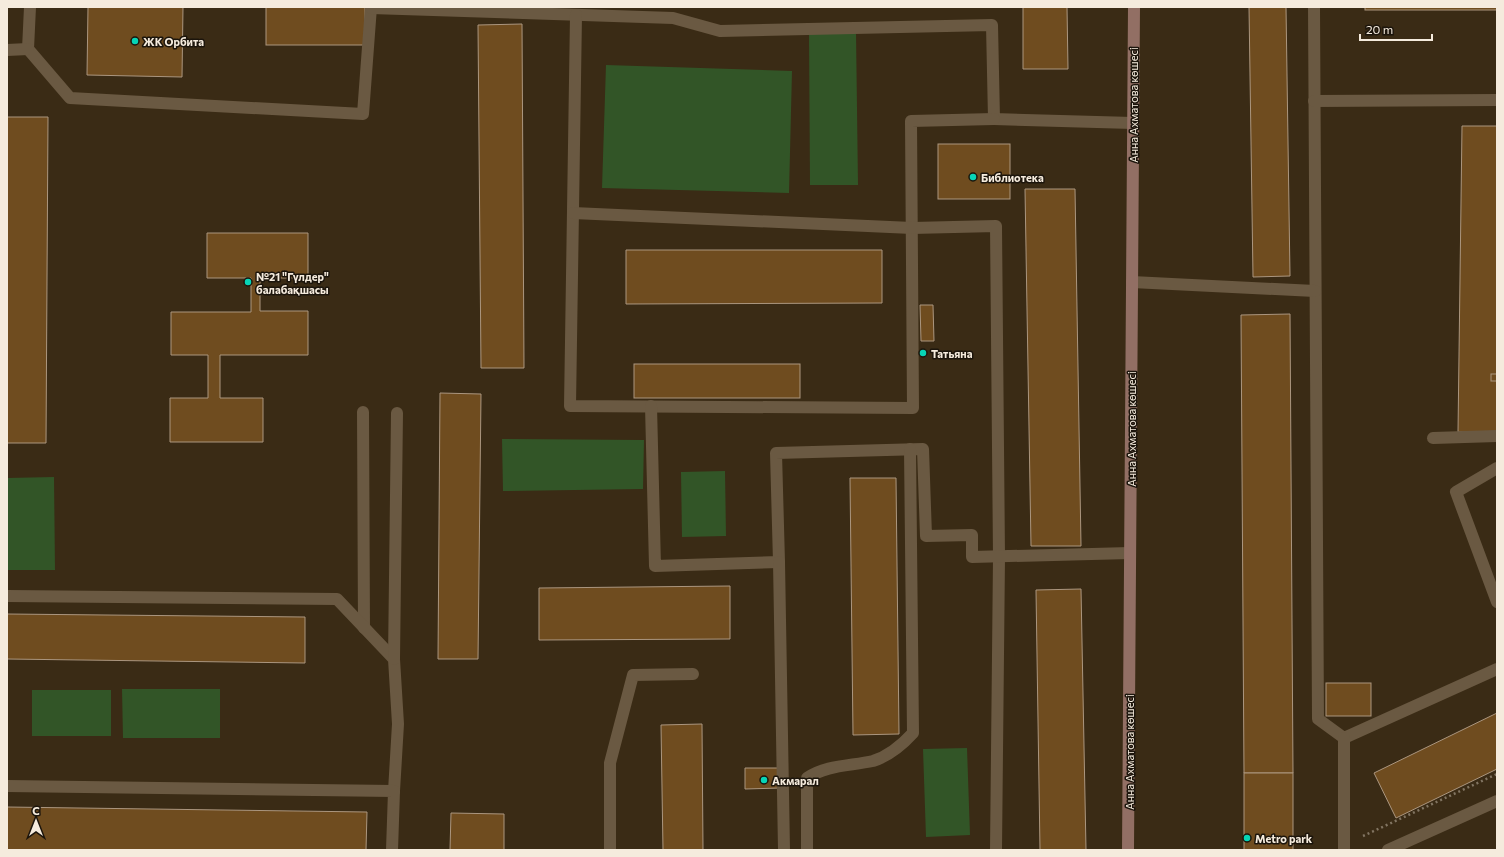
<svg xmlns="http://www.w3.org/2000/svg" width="1504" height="857" viewBox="0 0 1504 857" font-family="Commissioner,sans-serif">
<rect width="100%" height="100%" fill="#3a2b15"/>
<g fill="#325527">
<path d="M809 32H856L858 185H810Z"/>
<path d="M606 65 792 71 789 193 602 188Z"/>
<path d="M502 439 644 440 643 489 503 491Z"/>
<path d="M725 471 726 536 682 537 681 472Z"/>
<path d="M54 477 55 570H7V478Z"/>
<path d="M122 689H220V738H123Z"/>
<rect x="32" y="690" width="79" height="46"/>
<path d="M967 748 970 835 926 837 923 749Z"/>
</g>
<g fill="#6f4c1f" stroke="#ab967f">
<path d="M88 7H183L182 77 87 75Z"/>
<rect x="266" y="7" width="99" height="38"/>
<path d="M1023 7H1067L1068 69H1023Z"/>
<path d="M1249 7H1286L1290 276 1253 277Z"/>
<rect x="1365" y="7" width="132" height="3"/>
<path d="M522 24 524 368H481L478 25Z"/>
<path d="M7 117H48L46 443H7Z"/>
<path d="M1462 126H1497V433L1458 432Z"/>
<rect x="938" y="144" width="72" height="55"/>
<path d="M1025 189H1075L1081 546H1031Z"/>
<path d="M207 233H308V278H260V311H308V355H220V398H263V442H170V398H208V355H171V312H251V278H207Z"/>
<path d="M626 250H882V303L626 304Z"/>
<path d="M920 305H933L934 341H921Z"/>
<path d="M1290 314 1293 773H1244L1241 315Z"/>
<rect x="634" y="364" width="166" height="34"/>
<rect x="1491" y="374" width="6" height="7"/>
<path d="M440 393 481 394 478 659H438Z"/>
<path d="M850 478H896L899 734 853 735Z"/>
<path d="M730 586V639L539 640V588Z"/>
<path d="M1081 589 1086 850H1040L1036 590Z"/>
<path d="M7 614 305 617V663L7 659Z"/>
<rect x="1326" y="683" width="45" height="33"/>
<path d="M1497 713V769L1396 818 1374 773Z"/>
<path d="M702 724 703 850H663L661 725Z"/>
<path d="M745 768H780L781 788 745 789Z"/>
<rect x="1244" y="773" width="49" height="77"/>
<path d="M7 807 367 812 366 850H7Z"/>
<path d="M451 813 504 814V850H450Z"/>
</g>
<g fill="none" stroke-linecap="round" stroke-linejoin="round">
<path stroke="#827562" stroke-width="2.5" stroke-dasharray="2 3" stroke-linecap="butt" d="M1363 836 1497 774"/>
<g stroke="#6a5942" stroke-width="12">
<path d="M30 7 28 49 70 98 363 114 371 7"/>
<path d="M1314 7 1318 719 1344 738 1497 669"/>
<path d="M371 8 673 18 720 31 992 25 994 119 1133 123"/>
<path d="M576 15 570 406 913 408 911 121 994 119"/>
<path d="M7 50 28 49"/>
<path d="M1314 101 1497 100"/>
<path d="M573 213 912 228 996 226 999 557 996 850"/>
<path d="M1132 282 1315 291"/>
<path d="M651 406 655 566 779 562 776 453 923 449 926 536 972 535V557L1130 553"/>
<path d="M363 412 364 628"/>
<path d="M1433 438 1497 436"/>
<path d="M1497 468 1456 492 1497 602"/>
<path d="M779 562 784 850"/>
<path d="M7 596 337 599 394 659 398 724 394 791"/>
<path d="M394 659 397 413"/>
<path d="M1344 738V850"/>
<path d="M7 786 394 791 392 850"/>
<path d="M610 850V763L633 675 693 674"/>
<path d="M807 850V778C826 765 850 766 873 761 889 756 902 745 913 733L910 449"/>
<path d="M1388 850 1497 801"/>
</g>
<path stroke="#926f64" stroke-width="12" d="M1128 850 1134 7"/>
</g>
<g fill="#07d5b6" stroke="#1c150c" stroke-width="1.5">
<circle cx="135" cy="41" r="4"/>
<circle cx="973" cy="177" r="4"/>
<circle cx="248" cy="282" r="4"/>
<circle cx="923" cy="353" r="4"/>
<circle cx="764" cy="780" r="4"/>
<circle cx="1247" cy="838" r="4"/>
</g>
<g text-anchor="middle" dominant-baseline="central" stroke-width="3" stroke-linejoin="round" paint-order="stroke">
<g font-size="11" font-weight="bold" fill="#f5ebdd" stroke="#1c150c" text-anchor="start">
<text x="143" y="41">ЖК Орбита</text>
<text x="981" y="177">Библиотека</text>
<text x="256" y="276">№21 "Гүлдер"<tspan x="256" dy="13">балабақшасы</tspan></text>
<text x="931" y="353">Татьяна</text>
<text x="772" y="780">Акмарал</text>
<text x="1255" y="838">Metro park</text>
</g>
<g font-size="11" fill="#f5ebdd" stroke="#1c150c">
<text transform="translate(1133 105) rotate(-90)">Анна Ахматова көшесі</text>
<text transform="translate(1131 429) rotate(-90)">Анна Ахматова көшесі</text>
<text transform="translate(1129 752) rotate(-90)">Анна Ахматова көшесі</text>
</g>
</g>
<rect width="1504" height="857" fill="none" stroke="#f5ebdd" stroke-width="16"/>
<g transform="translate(36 821)" stroke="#1c150c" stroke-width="3" paint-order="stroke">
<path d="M0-3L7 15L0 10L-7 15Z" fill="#f5ebdd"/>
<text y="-6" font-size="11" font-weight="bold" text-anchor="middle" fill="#f5ebdd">С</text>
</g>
<path d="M1360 34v6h72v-6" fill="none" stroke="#f5ebdd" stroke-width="2"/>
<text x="1366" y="34" font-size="12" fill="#f5ebdd" stroke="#1c150c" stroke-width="3" paint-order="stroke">20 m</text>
</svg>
